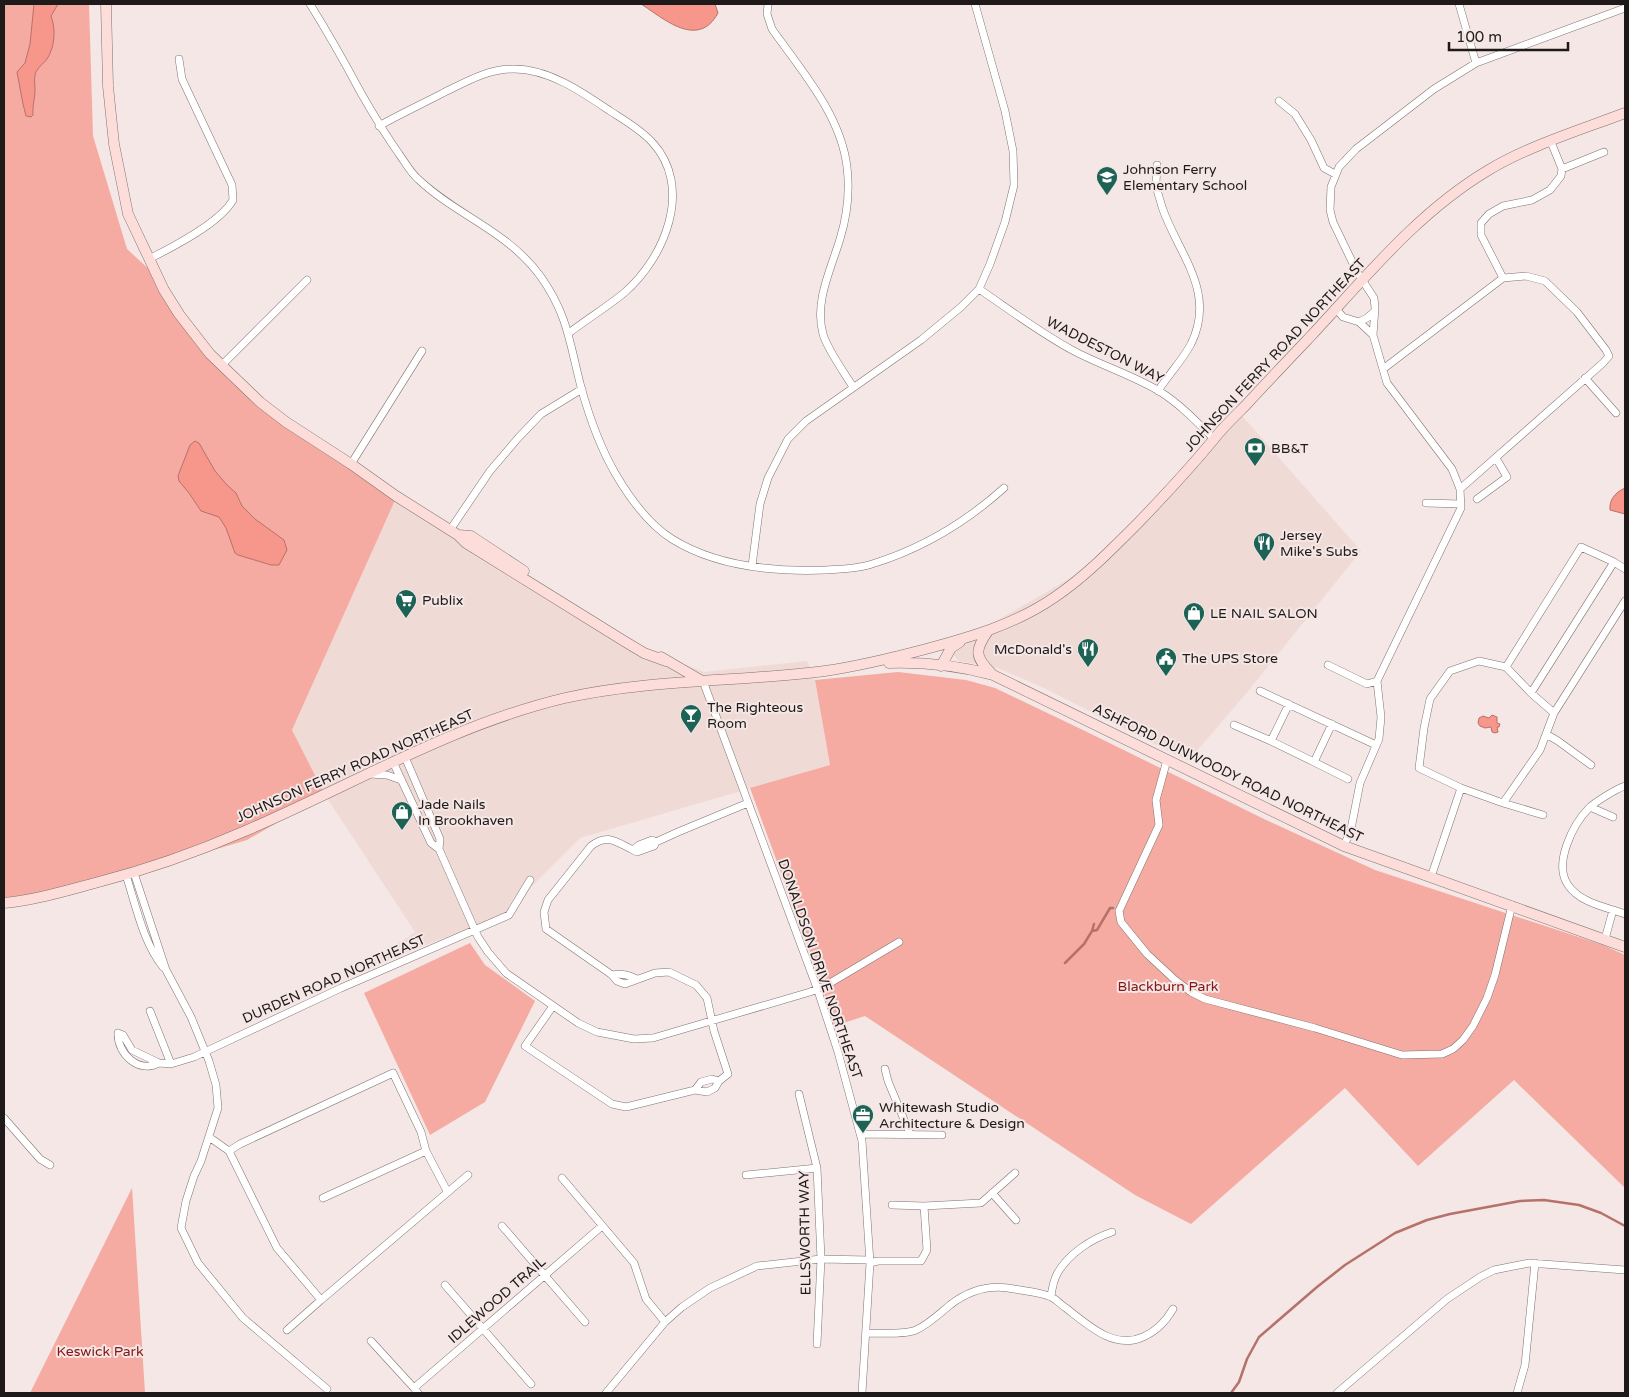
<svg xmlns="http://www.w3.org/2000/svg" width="1629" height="1397" font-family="'Varela Round',sans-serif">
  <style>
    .built { fill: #f0dad6 }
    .green { fill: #f5aba1 }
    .water { fill: #f7978c; stroke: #b6726a }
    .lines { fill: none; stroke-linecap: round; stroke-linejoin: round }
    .stream { stroke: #b6726a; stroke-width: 2.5 }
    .street-casing { stroke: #7f7371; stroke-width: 8 }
    .secondary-casing { stroke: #7f7371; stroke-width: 11 }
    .street { stroke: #fff; stroke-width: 7 }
    .secondary { stroke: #fdddd9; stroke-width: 10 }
    .labels { text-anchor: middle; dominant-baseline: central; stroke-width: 4; stroke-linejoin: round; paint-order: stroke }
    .poi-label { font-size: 14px; fill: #1f1a19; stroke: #f4e7e5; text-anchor: start }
    .street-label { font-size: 14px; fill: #1f1a19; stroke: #f4e7e5 }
    .park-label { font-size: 14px; fill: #851413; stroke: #f4e7e5 }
  </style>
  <rect width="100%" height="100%" fill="#f4e7e5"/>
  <path class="built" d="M1238,411L1361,551L1245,695L1188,761L1044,688L998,668L958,661L946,643L981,630L1079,573L1163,494Z
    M396,498L622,639L704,672L807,661L815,680L830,765L580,838L531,887L516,910L359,971L415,932L325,795L292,730Z"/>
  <path class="green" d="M4,4H89L93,136L127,249L153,273L179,322L282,417L396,498L292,730L325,795L247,840L31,904L4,907Z
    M898,672L966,680L995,688L1085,731L1264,819L1375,870L1603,945L1625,955V1188L1514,1080L1418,1166L1345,1088L1191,1224L1135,1195L865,1016L834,1026L817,971L750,788L830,765L815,680Z
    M470,943L485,965L535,1001L485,1102L430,1135L364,993Z
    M132,1187L145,1393H30L132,1188Z"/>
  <path class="water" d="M34,4H58L51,16C56,29 55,47 47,59C43,64 36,69 35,75C34,80 35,86 35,91C35,99 32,106 33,115L31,117L26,116L23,104L17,72L25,63L30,44Z
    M641,4H715L718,13C698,50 663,18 641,4Z
    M195,441L199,443L215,471L227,485L236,493L242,506L255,519L284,540L287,550L279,565H271L238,555L235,553L226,528L219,517L201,511L189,493L179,481L178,476L190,445Z
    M1625,488V514L1610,510C1609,499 1616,492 1625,488Z
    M1492,715L1497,717V723L1500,724L1499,727H1497L1498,732L1495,733L1492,732L1491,727L1485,728L1480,726L1478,723L1479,718L1483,716L1489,718Z"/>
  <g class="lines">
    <path class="stream" d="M1092,931L1094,924
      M1065,963L1084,944L1092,931L1097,930L1110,908H1113
      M1231,1393L1239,1382L1247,1359L1259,1337L1317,1287L1345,1265L1395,1233L1427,1220L1450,1214L1520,1201L1544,1200L1579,1205L1601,1213L1625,1226"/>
    <g class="street-casing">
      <path id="street" d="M310,4C328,33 345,63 361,93C373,114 385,134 399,154C405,162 410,172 418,179C457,216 508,231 541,277C568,315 570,345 581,387C589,416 600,447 615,473C629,497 648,524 672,539C717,567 775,572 826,570C841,569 858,569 872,564C921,549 966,522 1004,488
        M768,4L767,14L772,29C801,70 841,115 847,167C850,191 847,216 840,239C831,269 814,302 823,334C827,349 844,372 853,387
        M1459,4L1476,63
        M1279,101L1295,114L1311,140L1324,168L1335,174
        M379,126C400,114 422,104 443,93C466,82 487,69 514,69C549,69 582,92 610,111C624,120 640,129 652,142C694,187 665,258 624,293C607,307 587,319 569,333
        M1157,165C1157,172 1156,178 1156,184C1157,192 1160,199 1162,207C1178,254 1217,291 1191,344C1182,361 1168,375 1158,391
        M1562,169L1604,152
        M149,259C173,247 220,223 233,200L232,185L182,79L179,59
        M1503,278L1481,235V223L1489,214L1503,206L1532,200L1550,190L1561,176L1562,169L1551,142
        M979,289C1010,310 1039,332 1072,350C1100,365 1132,375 1159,391C1180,404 1197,422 1214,439
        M1336,309L1343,317L1359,322L1367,318L1374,312
        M1359,322L1373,335
        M222,365L307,280
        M1383,369L1503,278L1526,276L1545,281L1577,312L1606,350L1609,356L1603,363L1460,489
        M1585,378L1616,413
        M351,464L422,351
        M1477,499L1507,477L1496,458
        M1426,503L1461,504
        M450,530L490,471L519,437L541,414L582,389
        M752,566L760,504L768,478L788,439L806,421L921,340L961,307L979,289L990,264L1005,222L1014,185L1013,151L1005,111L975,4
        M1625,569L1614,562L1581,547L1506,667L1479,661L1450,671L1430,699L1424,728L1419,768L1461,788L1503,803L1540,750L1554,713L1625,601
        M1328,665L1367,684L1377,681
        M1506,667L1531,693L1614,562
        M703,681L817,988L838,1052L862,1141L870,1263L862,1393
        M1260,691L1376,745
        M1531,693L1554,713
        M1234,725L1271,741L1289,704
        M1546,734L1558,741L1591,765
        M1271,741L1314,762L1332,724
        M405,757L440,839L439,849
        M1167,760L1156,800L1159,825L1119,911L1121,922L1147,954L1175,980L1191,992L1205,999L1315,1028L1402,1055L1442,1054L1453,1049L1463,1040L1473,1026L1487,998L1495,975L1512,905
        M393,762L431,843L439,849L478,937L488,952L506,973L578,1023L597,1032L634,1039L653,1038L810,992L825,986L899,942
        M1314,762L1348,779
        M370,774L387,775L401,780
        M1625,786C1616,789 1595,802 1589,808C1573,824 1553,864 1568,885C1580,903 1606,907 1625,914
        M1503,803L1543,815
        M1590,807L1613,817
        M652,840L656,842L654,846L637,852L633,850L639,845Z
        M656,842L678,832L748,803
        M1344,846L1351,829L1360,783L1379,739L1381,717L1377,681L1461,508L1460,489L1452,469L1387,383L1373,335L1375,308L1374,298L1357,272L1333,222L1330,210L1331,187L1339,167L1356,149L1434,89L1476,63L1625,8
        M134,873L166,970L191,1017L209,1061L216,1085L218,1108L201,1161L194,1176L186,1201L181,1228L198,1263L243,1318L327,1389
        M126,875C136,906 143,942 163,967
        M1431,877L1461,788
        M1605,939L1613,910
        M612,975C622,973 628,975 637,979
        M553,1006L525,1046L612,1104L626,1107L695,1090L707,1092L715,1088L719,1081L728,1074L714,1031L707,998L696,985L669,972L655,973L625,984L617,981L612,975L546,929L544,912L548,900L591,846C608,833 616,842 633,850
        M150,1011L171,1064
        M118,1033L123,1035L132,1050L159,1063L171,1064L194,1057L341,988L509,915L530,880
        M118,1033C117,1054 139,1074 159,1063
        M885,1069L888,1081L910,1134
        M695,1090L701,1082L712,1079L719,1081
        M799,1094L817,1168L821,1259L817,1344
        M4,1118L40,1159L50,1165
        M861,1134L942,1135
        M209,1137L229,1151L277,1248L321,1300L468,1175
        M229,1151L240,1144L393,1073L421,1132L426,1151L447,1191
        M746,1175L817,1168
        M562,1178L634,1263L646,1299L665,1322
        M992,1193L1016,1220
        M323,1198L426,1151
        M892,1205L924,1206
        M502,1226L585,1322
        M870,1263L878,1261H921L927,1250L924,1206L981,1203L1015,1173
        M445,1285L531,1384
        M1051,1296C1052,1289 1054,1280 1057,1274C1068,1254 1091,1239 1112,1232
        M287,1330L321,1300
        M867,1333C880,1333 905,1335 916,1330C929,1324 939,1314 950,1305C968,1291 990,1284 1014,1289C1025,1291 1041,1292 1051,1297C1056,1299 1061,1305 1066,1308C1088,1325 1114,1350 1143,1337C1157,1331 1166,1321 1173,1309
        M371,1341L414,1388
        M418,1393L414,1388L602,1226
        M606,1393L665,1322L682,1307L710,1288L757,1266L821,1259L869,1260
        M1337,1393L1447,1299L1480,1277L1494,1270L1529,1263L1625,1270
        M1517,1393L1525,1365L1535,1263"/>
    </g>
    <g class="secondary-casing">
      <path id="secondary" d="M106,4L108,86L114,144L128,214L164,290L179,314L210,354L260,402L286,422L351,464L396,496L458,535L466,543L624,641L644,653L666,661
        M458,535L471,536L524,571
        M988,631C974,651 975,657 992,674
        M661,657L702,681
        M889,663C924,662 960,666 993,675L1344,846L1625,947
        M941,666L951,648L960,642
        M4,903C35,900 65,891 95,883C146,870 197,852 245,831C351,786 451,725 565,698C650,679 739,682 825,671C859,666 892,658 926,649C971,637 1016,624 1055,597C1086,576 1112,549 1139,522C1165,495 1190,468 1214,439C1223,427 1235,416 1246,405C1267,382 1289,359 1310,337C1365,278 1417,213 1487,171C1528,146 1580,130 1625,113"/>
    </g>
    <use href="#street" class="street"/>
    <use href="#secondary" class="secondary"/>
  </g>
  <defs>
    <g id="school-pin" transform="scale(1.125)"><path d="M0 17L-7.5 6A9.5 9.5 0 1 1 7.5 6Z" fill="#1c6255" stroke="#f4e7e5"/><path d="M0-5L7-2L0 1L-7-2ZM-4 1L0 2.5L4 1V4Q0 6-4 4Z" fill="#fff"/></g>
    <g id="bank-pin" transform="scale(1.125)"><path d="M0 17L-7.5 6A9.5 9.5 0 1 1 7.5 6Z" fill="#1c6255" stroke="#f4e7e5"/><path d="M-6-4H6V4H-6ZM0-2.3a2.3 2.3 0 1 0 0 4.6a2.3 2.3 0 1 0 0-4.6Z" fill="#fff"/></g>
    <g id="restaurant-pin" transform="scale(1.125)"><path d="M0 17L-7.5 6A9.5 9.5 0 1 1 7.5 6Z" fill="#1c6255" stroke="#f4e7e5"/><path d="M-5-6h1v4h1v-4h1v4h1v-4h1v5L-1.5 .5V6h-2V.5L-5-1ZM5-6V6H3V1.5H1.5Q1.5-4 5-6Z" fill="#fff"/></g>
    <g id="supermarket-pin" transform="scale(1.125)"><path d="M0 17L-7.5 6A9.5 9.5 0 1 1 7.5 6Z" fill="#1c6255" stroke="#f4e7e5"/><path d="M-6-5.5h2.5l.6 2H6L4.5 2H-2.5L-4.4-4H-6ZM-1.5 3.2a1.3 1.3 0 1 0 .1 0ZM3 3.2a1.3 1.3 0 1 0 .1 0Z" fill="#fff"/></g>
    <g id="shop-pin" transform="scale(1.125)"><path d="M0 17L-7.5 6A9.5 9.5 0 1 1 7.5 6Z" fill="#1c6255" stroke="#f4e7e5"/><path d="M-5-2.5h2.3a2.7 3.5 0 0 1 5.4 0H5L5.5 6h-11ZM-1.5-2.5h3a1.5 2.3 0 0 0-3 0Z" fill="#fff"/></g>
    <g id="civic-pin" transform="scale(1.125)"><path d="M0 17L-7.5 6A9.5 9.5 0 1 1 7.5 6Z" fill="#1c6255" stroke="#f4e7e5"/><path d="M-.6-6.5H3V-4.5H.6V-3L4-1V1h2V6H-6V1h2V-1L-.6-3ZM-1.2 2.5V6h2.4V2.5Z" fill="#fff"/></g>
    <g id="bar-pin" transform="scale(1.125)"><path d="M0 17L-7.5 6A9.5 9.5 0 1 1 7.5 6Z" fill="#1c6255" stroke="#f4e7e5"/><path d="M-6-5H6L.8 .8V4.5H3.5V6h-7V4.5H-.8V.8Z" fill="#fff"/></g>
    <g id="office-pin" transform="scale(1.125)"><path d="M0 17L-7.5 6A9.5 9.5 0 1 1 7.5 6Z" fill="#1c6255" stroke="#f4e7e5"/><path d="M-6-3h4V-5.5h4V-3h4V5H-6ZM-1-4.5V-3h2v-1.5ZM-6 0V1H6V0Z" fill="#fff"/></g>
  </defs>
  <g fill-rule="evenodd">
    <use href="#school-pin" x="1107" y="177"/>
    <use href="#bank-pin" x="1255" y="448"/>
    <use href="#restaurant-pin" x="1264" y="543"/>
    <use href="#supermarket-pin" x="406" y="600"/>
    <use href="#shop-pin" x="1194" y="613"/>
    <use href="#restaurant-pin" x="1088" y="649"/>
    <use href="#civic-pin" x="1166" y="658"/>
    <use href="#bar-pin" x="691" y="715"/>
    <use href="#shop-pin" x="402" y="812"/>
    <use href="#office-pin" x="863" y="1115"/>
  </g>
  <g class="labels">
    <g class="poi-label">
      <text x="1123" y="169">Johnson Ferry<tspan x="1123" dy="16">Elementary School</tspan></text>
      <text x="1271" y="448">BB&amp;T</text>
      <text x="1280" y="535">Jersey<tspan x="1280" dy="16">Mike's Subs</tspan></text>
      <text x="422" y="600">Publix</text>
      <text x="1210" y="613">LE NAIL SALON</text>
      <text x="1072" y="649" text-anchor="end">McDonald's</text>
      <text x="1182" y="658">The UPS Store</text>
      <text x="707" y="707">The Righteous<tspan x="707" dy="16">Room</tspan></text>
      <text x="418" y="804">Jade Nails<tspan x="418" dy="16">In Brookhaven</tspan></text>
      <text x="879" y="1107">Whitewash Studio<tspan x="879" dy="16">Architecture &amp; Design</tspan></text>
    </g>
    <g class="street-label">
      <text transform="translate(1105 350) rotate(27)">WADDESTON WAY</text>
      <text transform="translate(1275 355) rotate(-47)">JOHNSON FERRY ROAD NORTHEAST</text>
      <text transform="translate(355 766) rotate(-24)">JOHNSON FERRY ROAD NORTHEAST</text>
      <text transform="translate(1228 773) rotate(26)">ASHFORD DUNWOODY ROAD NORTHEAST</text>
      <text transform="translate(820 969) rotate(71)">DONALDSON DRIVE NORTHEAST</text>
      <text transform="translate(334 979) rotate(-24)">DURDEN ROAD NORTHEAST</text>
      <text transform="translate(805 1233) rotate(-91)">ELLSWORTH WAY</text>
      <text transform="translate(497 1300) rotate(-41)">IDLEWOOD TRAIL</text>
    </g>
    <g class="park-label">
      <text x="1168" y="986">Blackburn Park</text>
      <text x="100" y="1351">Keswick Park</text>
    </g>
  </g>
  <rect width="1629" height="1397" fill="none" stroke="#1f1a19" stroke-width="10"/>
  <path d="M1449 42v8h119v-8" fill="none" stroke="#1f1a19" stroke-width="2.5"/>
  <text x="1456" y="42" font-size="15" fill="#1f1a19" stroke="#f4e7e5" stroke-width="4" paint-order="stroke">100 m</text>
</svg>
